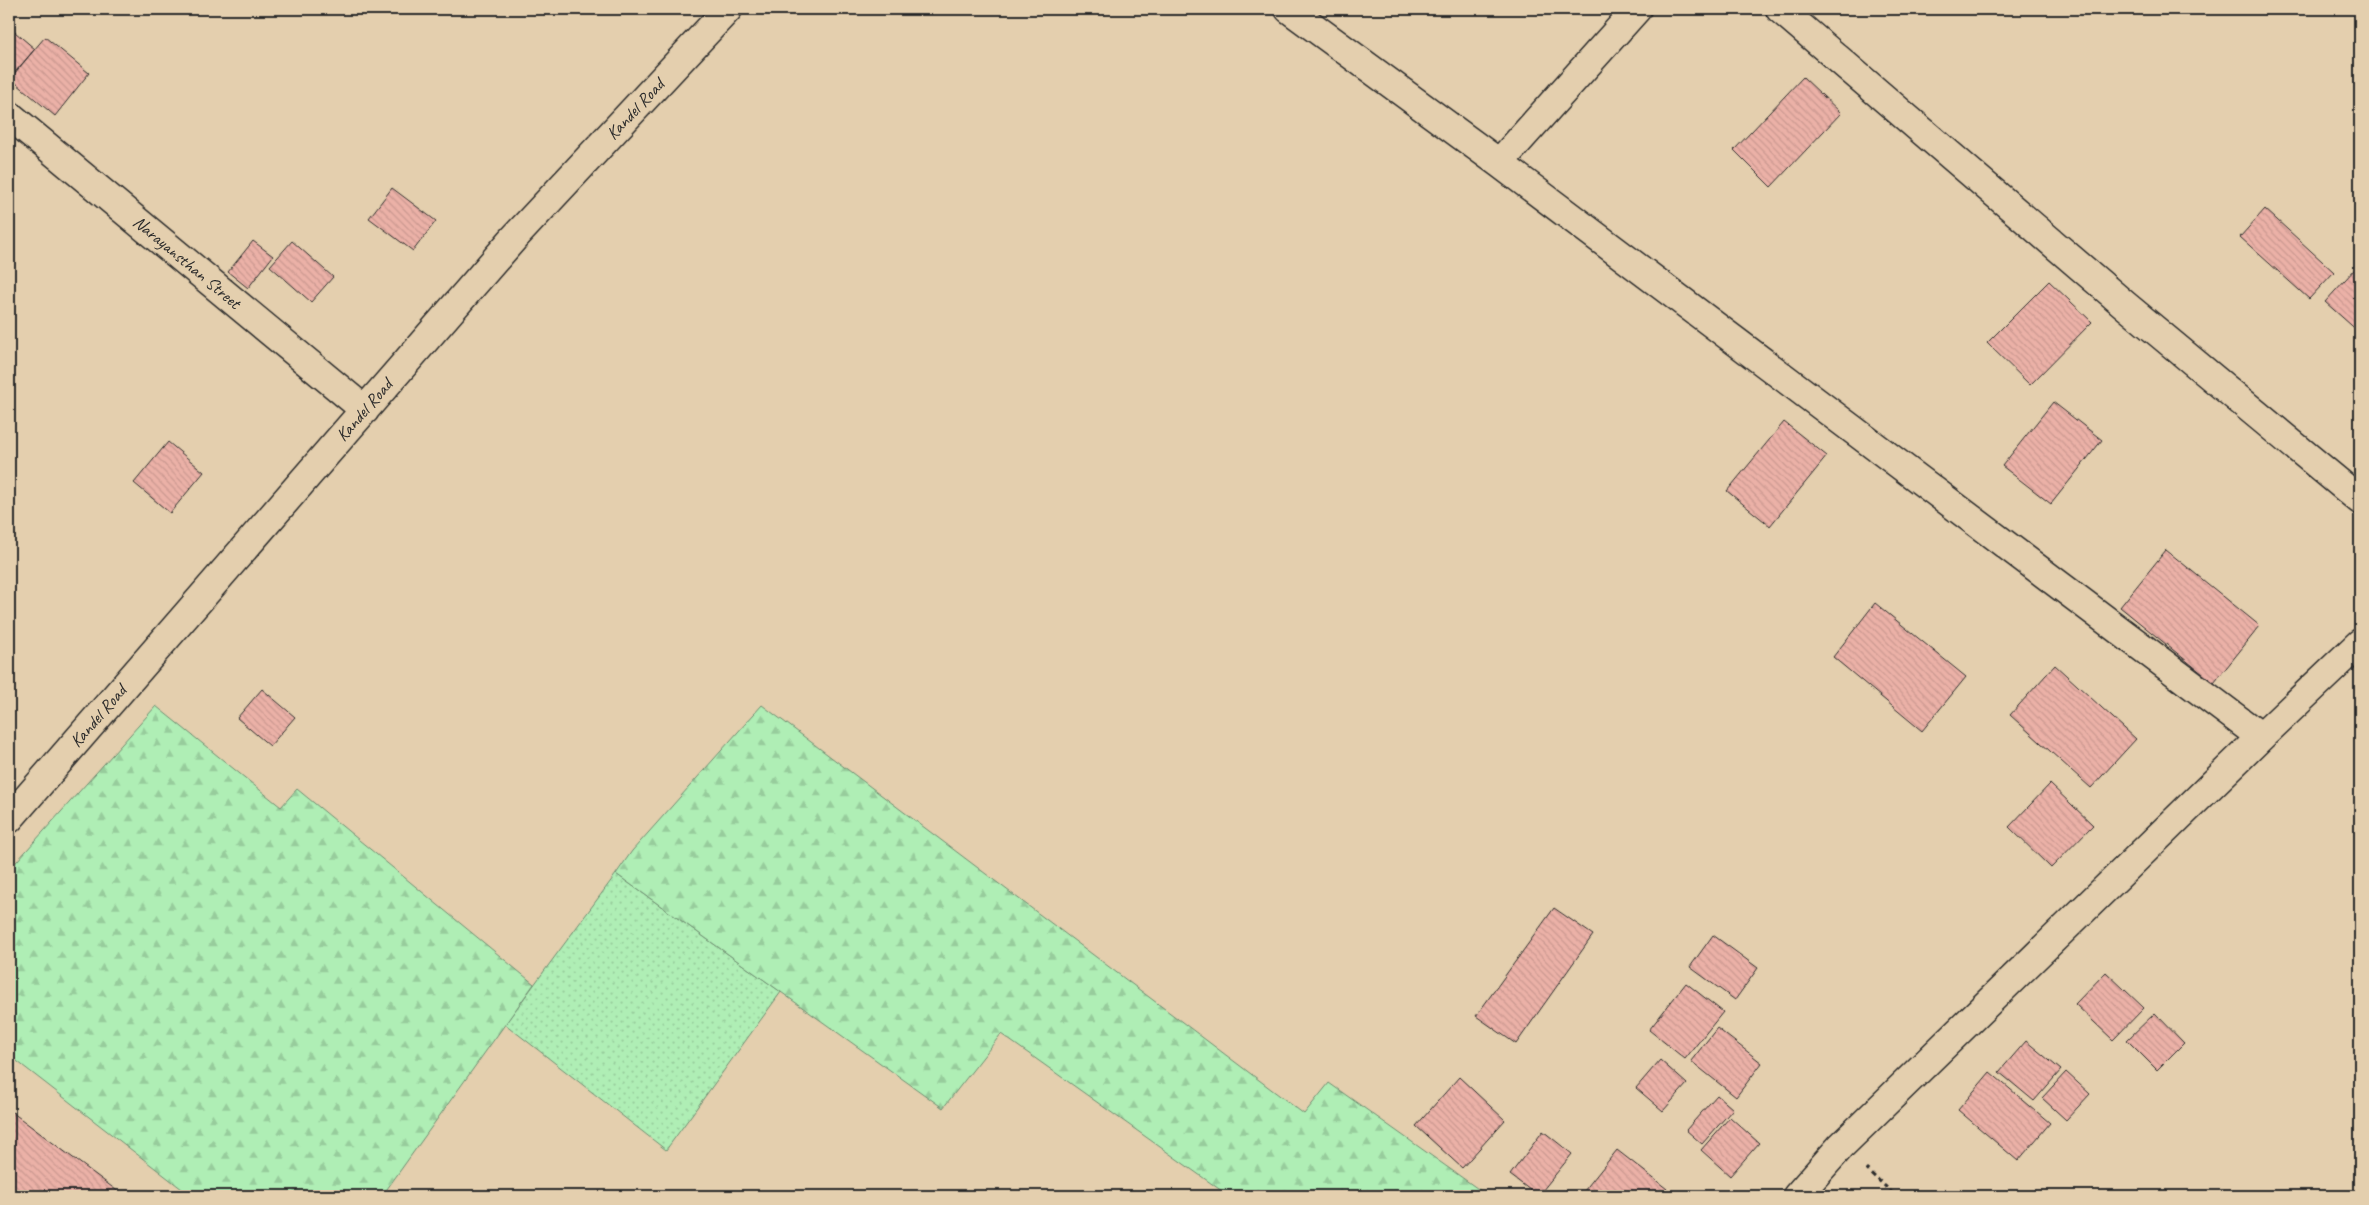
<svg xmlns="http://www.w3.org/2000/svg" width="2369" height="1205" font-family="Caveat,sans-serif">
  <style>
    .grass { fill: url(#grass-dots); stroke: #6d8c70 }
    .forest { fill: url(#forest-firs); stroke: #6d8c70 }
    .building { fill: url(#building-back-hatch); stroke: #2b2b2b }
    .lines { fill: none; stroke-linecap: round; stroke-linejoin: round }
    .minor-casing { stroke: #2b2b2b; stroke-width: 31 }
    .path { stroke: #2b2b2b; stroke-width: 3; stroke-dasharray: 4 4; stroke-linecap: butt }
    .minor { stroke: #e4cfae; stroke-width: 28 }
    .labels { text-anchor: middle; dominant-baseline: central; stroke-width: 4.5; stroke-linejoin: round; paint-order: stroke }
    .street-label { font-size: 18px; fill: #2b2b2b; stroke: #e4cfae }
  </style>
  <defs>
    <pattern id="grass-dots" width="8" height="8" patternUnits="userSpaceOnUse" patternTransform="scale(1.25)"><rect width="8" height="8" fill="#afeeb5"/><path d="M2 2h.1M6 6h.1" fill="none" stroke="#97cc9c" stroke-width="1.8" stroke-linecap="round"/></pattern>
    <pattern id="forest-firs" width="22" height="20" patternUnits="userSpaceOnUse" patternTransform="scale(1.25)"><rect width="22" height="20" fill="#afeeb5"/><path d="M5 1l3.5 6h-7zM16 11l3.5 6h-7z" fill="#97cc9c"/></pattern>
    <pattern id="building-back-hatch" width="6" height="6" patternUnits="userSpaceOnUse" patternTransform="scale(1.25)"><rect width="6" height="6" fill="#ebb1a7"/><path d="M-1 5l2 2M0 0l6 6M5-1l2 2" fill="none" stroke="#ca9890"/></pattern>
  </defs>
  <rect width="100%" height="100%" fill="#e4cfae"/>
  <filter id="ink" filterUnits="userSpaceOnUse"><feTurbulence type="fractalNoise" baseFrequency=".02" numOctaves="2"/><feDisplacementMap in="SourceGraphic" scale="10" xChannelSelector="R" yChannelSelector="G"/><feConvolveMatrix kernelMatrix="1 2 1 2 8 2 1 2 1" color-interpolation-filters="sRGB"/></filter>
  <g filter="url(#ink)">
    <path class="grass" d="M616,874L781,992L666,1150L505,1024Z"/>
    <path class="forest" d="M762,705L1304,1114L1329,1083L1488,1196H1229L1001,1034L943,1108L616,874L632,851Z
      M156,706L281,807L297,789L534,984L382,1196H191L9,1055V870Z"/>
    <path class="building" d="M9,27L35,49L14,74L9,69Z
      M45,37L89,73L55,116L10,78Z
      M1803,77L1841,113L1771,187L1734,150Z
      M392,188L436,221L413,251L369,218Z
      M2265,209L2334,272L2309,299L2240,237Z
      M253,241L273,256L248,288L228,272Z
      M292,241L333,277L311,302L270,266Z
      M2355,269L2360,274V333L2325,302Z
      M2049,281L2092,322L2030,385L1987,343Z
      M2053,402L2102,440L2051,504L2002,466Z
      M1784,422L1827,456L1770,526L1727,491Z
      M168,442L204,472L170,513L134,483Z
      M2166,550L2260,626L2214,683L2120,607Z
      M1875,603L1966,677L1922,731L1833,657Z
      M2055,665L2136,739L2091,788L2010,715Z
      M262,689L295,717L270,746L237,718Z
      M2050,784L2093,825L2051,868L2009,827Z
      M1554,908L1593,935L1516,1044L1476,1016Z
      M1713,935L1758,968L1735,1000L1690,967Z
      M2106,972L2144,1008L2113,1040L2075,1004Z
      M1686,983L1723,1012L1685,1059L1649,1030Z
      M2155,1013L2184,1043L2157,1070L2127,1040Z
      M1717,1028L1762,1063L1736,1097L1691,1061Z
      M2026,1041L2061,1070L2034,1101L1999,1072Z
      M1660,1060L1687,1084L1663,1111L1636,1088Z
      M1990,1072L2050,1123L2018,1161L1958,1110Z
      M2066,1072L2090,1094L2066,1120L2042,1098Z
      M1459,1077L1505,1120L1462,1168L1416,1126Z
      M1717,1095L1733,1109L1702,1144L1686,1130Z
      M9,1110L124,1196H21L9,1187Z
      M1730,1117L1759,1143L1730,1176L1701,1150Z
      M1543,1131L1572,1154L1538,1196L1510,1175Z
      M1617,1150L1676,1196H1580Z"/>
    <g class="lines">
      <g class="minor-casing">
        <path id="minor" d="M1289,9L1499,163L2261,737
          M1780,9L2125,305L2360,500
          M9,115L365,410
          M1499,163L1637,9
          M9,819L514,238L728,9
          M1797,1196L1841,1146L2261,737L2360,643"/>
      </g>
      <path class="path" d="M1986,11L1988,9
        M1866,1169L1896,1196"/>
      <use href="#minor" class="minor"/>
    </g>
  </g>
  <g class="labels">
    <g class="street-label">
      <text transform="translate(635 109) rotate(-47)">Kandel Road</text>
      <text transform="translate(187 262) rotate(40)">Narayansthan Street</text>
      <text transform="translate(364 410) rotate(-49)">Kandel Road</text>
      <text transform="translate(98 716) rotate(-49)">Kandel Road</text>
    </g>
  </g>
  <rect width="2369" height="1205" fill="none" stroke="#e4cfae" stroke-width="30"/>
  <rect x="15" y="15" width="2339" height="1175" fill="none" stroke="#2b2b2b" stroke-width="2" filter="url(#ink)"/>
</svg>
